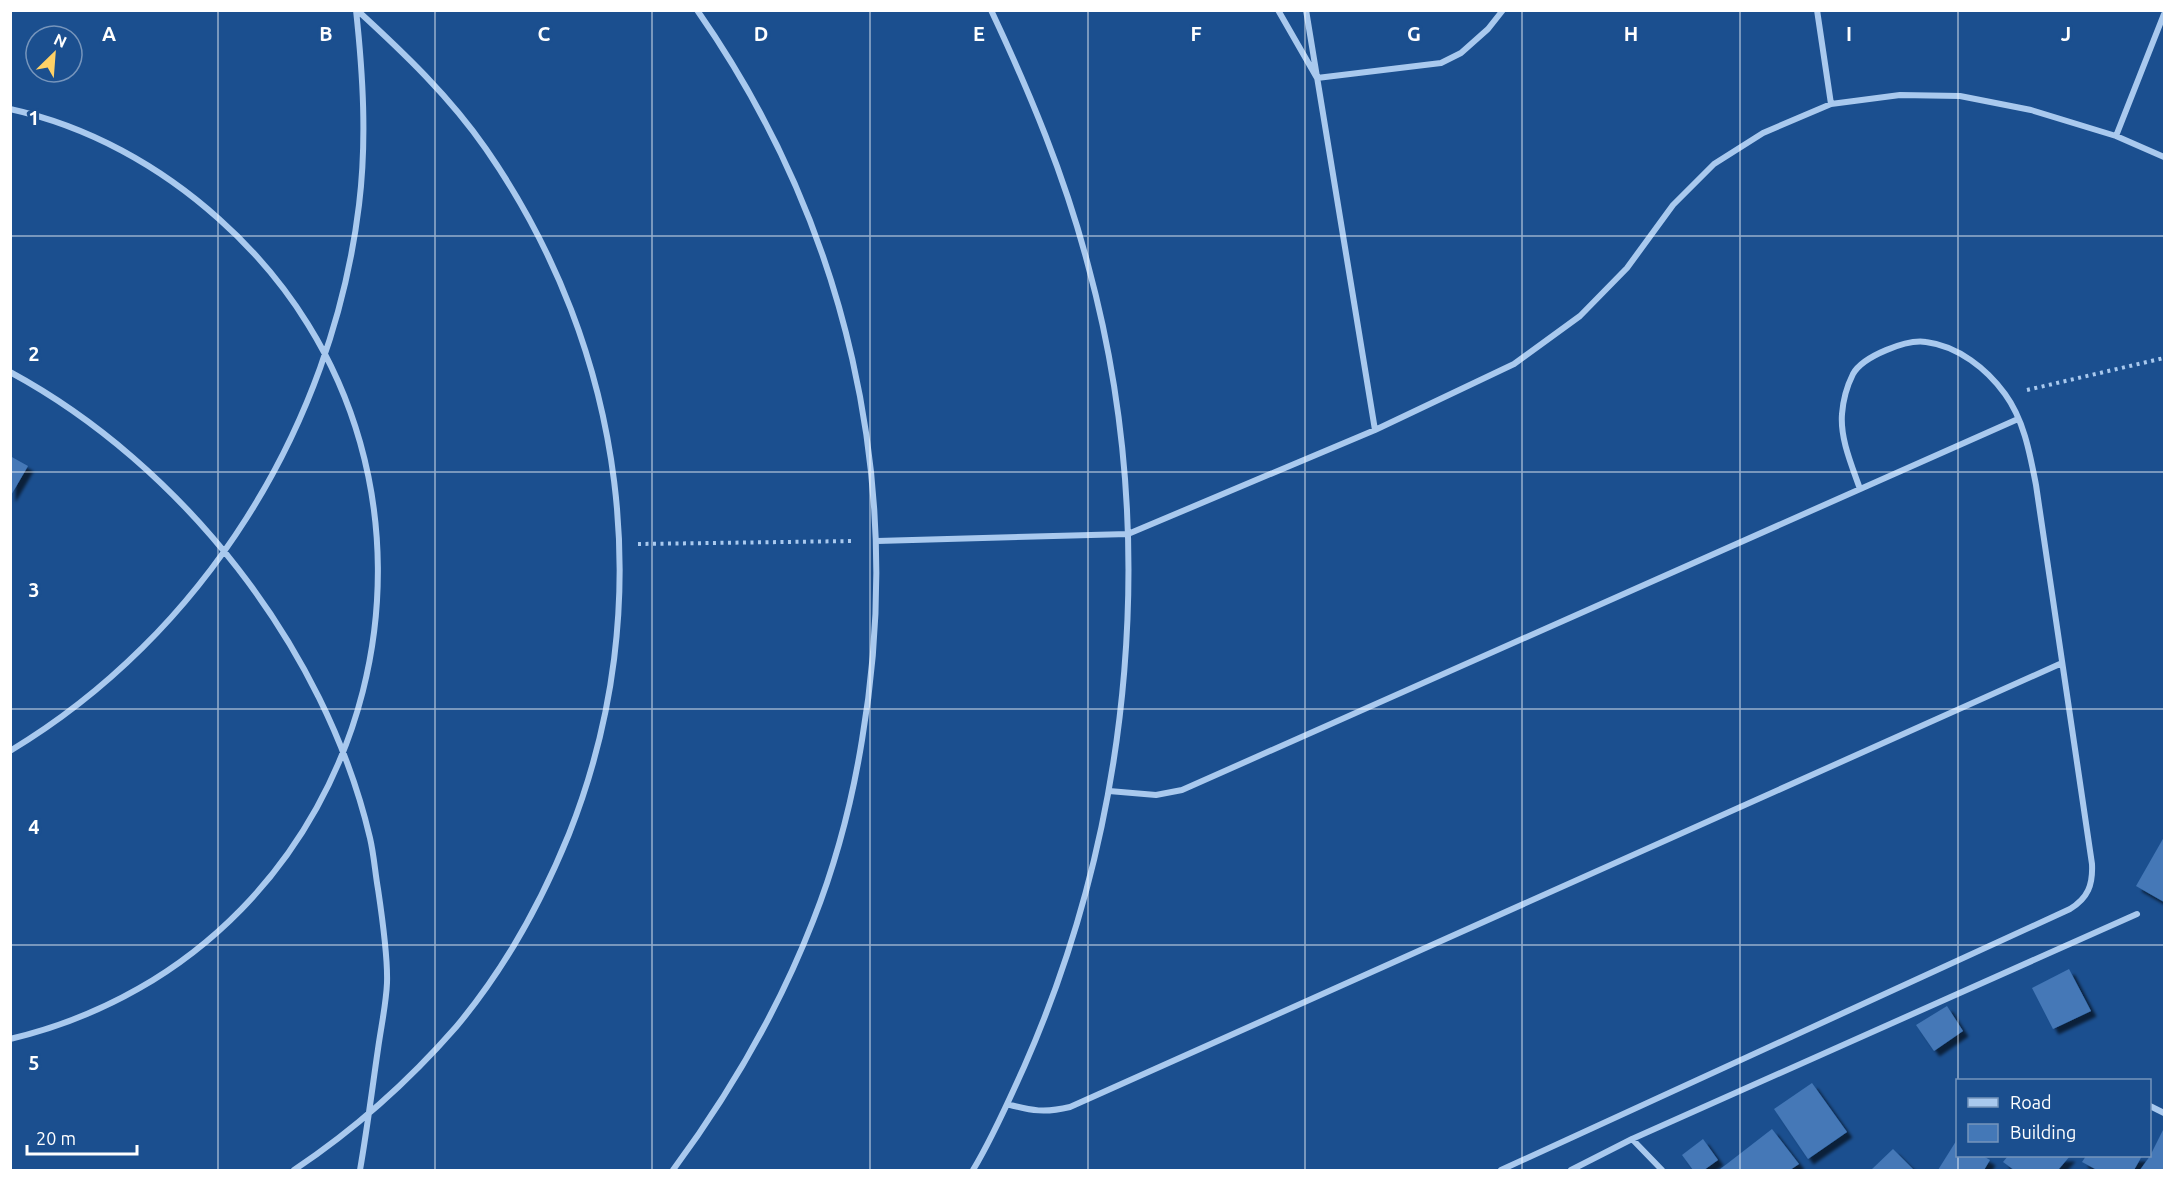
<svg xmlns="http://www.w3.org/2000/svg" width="2175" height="1181" font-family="Ubuntu,sans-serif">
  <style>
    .building { fill: #4478b7; filter: url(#shadow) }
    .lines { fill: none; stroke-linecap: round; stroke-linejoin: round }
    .path { stroke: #a9c9ee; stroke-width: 4; stroke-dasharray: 3 4.5; stroke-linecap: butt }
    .street { stroke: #a9c9ee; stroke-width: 6 }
    .grid { fill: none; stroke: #fff; stroke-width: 1.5; stroke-opacity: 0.55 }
    .grid-label { font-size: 20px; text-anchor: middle; font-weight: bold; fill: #fff; stroke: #1b4f8f; stroke-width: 6; stroke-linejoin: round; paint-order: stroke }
  </style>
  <defs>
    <filter id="shadow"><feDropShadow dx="5.5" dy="5.5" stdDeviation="1.5" flood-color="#0009"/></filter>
  </defs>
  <rect width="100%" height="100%" fill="#1b4f8f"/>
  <path class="building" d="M10,456L28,466L10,497Z
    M2164,837V902L2136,886Z
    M2069,969L2091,1011L2053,1029L2032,988Z
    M1947,1006L1963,1031L1934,1051L1916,1025Z
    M1812,1083L1847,1132L1808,1159L1774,1109Z
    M2164,1128V1170H2140L2150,1156Z
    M1772,1129L1799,1164L1790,1170H1719Z
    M1958,1138V1156H1983L1990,1160L1984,1170H1938Z
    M1703,1139L1718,1160L1704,1170H1693L1682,1155Z
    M1893,1149L1914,1170H1871Z
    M2008,1156H2070L2058,1170H2014L2003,1162Z
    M2086,1156H2142L2134,1170H2097L2082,1162Z"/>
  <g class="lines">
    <path class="path" d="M2027,390L2164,358
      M638,544L855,541"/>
    <path class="street" d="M1278,10L1317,78L1441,63L1461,53L1488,29L1503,10
      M1306,10L1375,430
      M1817,10L1831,104
      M10,109C88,126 160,166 219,219C506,475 385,950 10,1039
      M2116,136L2164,14
      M10,372C182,465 325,647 370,838C374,855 375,872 378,889C382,916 388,956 387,983C386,1005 381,1027 378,1049C372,1090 367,1130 360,1170
      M877,541L1128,534L1375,430L1514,364L1580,316L1627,268L1673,205L1714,164L1763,133L1831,104L1900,95L1960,96L2031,110L2116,136L2164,157
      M10,751C203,635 332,427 359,205C367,140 363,75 356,10
      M1109,791L1156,795L1182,790L2018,419
      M1007,1104C1032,1111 1045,1113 1070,1107L2062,663
      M2150,1106L2164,1113
      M1632,1139L1662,1170
      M294,1170C354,1130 408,1082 456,1027C504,970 541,903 569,834C660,605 626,351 486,149C450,97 404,53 357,10
      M673,1170C730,1093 778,1011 813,921C836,863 852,802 862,740C906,482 847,225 697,10
      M973,1170C993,1137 1008,1102 1024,1067C1134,817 1160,529 1088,265C1065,177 1030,93 991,10
      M1501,1170L2070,909C2088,898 2093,885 2092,864L2036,485C2030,454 2024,420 2005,394C1987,369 1958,346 1926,342C1907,339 1863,356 1853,374C1847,386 1843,401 1842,414C1840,439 1852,466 1860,489
      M1571,1170L1632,1139L2137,914"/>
  </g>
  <path class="grid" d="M218,10V1170M435,10V1170M652,10V1170M870,10V1170M1088,10V1170M1305,10V1170M1522,10V1170M1740,10V1170M1958,10V1080M10,236H2164M10,472H2164M10,709H2164M10,945H2164M1958,1080V1156M1958,1156V1170"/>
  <g class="grid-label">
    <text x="109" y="41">A</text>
    <text x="326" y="41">B</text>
    <text x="544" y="41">C</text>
    <text x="761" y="41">D</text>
    <text x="979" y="41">E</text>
    <text x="1196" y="41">F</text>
    <text x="1414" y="41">G</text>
    <text x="1631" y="41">H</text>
    <text x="1849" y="41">I</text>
    <text x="2066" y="41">J</text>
    <text x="34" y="125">1</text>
    <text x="34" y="361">2</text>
    <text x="34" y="597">3</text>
    <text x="34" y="834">4</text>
    <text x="34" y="1070">5</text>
  </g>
  <rect width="2175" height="1181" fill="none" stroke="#ffffff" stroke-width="24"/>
  <rect x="1956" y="1079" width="195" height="78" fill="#1b4f8f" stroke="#7695bc" stroke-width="1.5"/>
  <rect x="1968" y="1098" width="30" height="9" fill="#a9c9ee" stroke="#7695bc" stroke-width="1.5"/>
  <text x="2010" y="1109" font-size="18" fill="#ffffff">Road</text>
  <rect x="1968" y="1124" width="30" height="18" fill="#4478b7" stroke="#7695bc" stroke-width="1.5"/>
  <text x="2010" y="1139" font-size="18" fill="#ffffff">Building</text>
  <g transform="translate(54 54) rotate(25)"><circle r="28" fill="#1b4f8f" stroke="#7695bc" stroke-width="1.5"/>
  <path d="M0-4.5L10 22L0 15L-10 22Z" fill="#ffd166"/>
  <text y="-9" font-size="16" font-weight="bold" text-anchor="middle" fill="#ffffff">N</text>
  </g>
  <path d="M27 1145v9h110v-9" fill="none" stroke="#ffffff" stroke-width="3"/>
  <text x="36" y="1145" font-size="18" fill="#ffffff" stroke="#1b4f8f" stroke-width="4.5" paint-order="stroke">20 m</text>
</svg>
